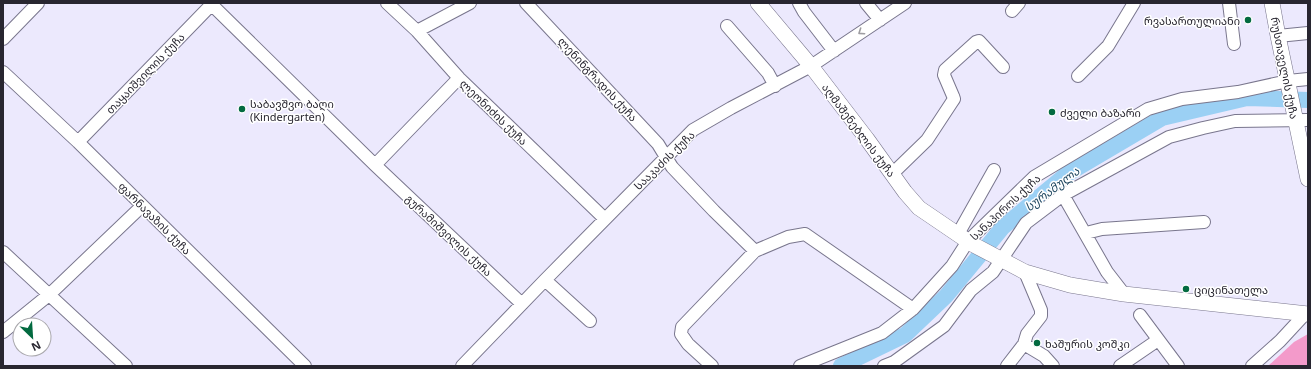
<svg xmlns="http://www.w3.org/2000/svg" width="1311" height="369" font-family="'Noto Sans','Noto Sans Georgian',sans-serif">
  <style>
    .green { fill: #f39aca }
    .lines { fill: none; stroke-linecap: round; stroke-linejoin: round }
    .river { stroke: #9bd0f4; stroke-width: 16 }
    .minor-casing { stroke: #79768d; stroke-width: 14 }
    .major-casing { stroke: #79768d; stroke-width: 16 }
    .minor { stroke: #fff; stroke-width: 12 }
    .major { stroke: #fff; stroke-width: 15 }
    .oneway { stroke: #9e9da2 }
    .poi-dot { fill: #036a40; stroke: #fff; stroke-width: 1.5 }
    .labels { text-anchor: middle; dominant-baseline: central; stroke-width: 3; stroke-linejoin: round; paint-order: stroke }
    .poi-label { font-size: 11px; fill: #282630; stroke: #fff; text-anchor: start }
    .street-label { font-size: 11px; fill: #282630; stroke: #fff }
    .water-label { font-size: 12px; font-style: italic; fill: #214962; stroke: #fff }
  </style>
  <rect width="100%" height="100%" fill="#ece9fd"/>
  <path class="green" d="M1308,334V366H1268L1294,342Z"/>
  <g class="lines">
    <path class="river" d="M841,366L905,335L946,296L1003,227L1067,174L1162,118L1247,98L1308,100"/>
    <g class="minor-casing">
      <path id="minor" d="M210,3L375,165L522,304
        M387,3L417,31L459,78L605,219
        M526,3L658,144L672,167L714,211L755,251
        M799,3L804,12L834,51
        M866,3L880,20
        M1229,3L1234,44
        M1012,11L1019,3
        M727,26L768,73L775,86
        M417,31L470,3
        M1278,36L1308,33
        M3,39L38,3
        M3,72L78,142L305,366
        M1078,76L1108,46L1134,3
        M78,142L213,3
        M375,165L459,78
        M892,174L927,140L952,102L954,99L953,96L944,75L945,70L976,42L979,41L1003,67
        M1063,195L1107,272L1124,294
        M1086,233L1102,229L1204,222
        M958,234L994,170
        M3,252L126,366
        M545,280L590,321
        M1140,315L1178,366
        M3,332L50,294L142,206
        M1024,344L1044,356L1053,366
        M462,366L545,280L693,130L731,108L811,66L905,3
        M712,366L688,344L681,334L682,327L755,251L788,237L805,234L913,309
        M800,366L882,333L913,309L952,266L968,241L1034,177L1148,109L1182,99L1238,92L1288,81L1308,79
        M884,366L894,362L944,326L971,290L993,272L1026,223L1063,195L1169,137L1203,128L1235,121L1308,120
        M1007,366L1024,344L1027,334L1041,316V310L1025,272
        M1120,366L1158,340
        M1252,366L1280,341L1305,314"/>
    </g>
    <g class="major-casing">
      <path id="major" d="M758,3L811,66L867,139L905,192L919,208L972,244L1025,272L1070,285L1124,294L1308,314
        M1272,3L1278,36L1308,179"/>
    </g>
    <use href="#minor" class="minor"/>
    <use href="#major" class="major"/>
  </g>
  <defs><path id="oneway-chevron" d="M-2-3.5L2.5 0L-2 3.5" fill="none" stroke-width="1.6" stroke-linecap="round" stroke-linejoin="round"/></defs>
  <use class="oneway" href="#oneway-chevron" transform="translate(861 32) rotate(146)"/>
  <g class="poi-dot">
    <circle cx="1248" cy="20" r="4"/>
    <circle cx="242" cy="109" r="4"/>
    <circle cx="1052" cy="112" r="4"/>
    <circle cx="1186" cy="289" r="4"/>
    <circle cx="1037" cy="343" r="4"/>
  </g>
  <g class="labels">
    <g class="poi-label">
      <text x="1240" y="20" text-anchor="end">რვასართულიანი</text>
      <text x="250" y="103">საბავშვო ბაღი<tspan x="250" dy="13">(Kindergarten)</tspan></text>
      <text x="1060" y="112">ძველი ბაზარი</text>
      <text x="1194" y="289">ციცინათელა</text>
      <text x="1045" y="343">ხაშურის კოშკი</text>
    </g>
    <g class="street-label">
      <text transform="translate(1285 68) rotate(79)">რუსთაველის ქუჩა</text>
      <text transform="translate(145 73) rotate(-46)">თაყაიშვილის ქუჩა</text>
      <text transform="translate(598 79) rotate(47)">ლენინგრადის ქუჩა</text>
      <text transform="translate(494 112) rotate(44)">ლეონიძის ქუჩა</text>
      <text transform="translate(859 130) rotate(53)">აღმაშენებლის ქუჩა</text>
      <text transform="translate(664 160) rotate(-44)">სააკაძის ქუჩა</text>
      <text transform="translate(1005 207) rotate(-43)">სანაპიროს ქუჩა</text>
      <text transform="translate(155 218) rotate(45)">ფარნავაზის ქუჩა</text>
      <text transform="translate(449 235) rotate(43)">გურამიშვილის ქუჩა</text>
    </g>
    <g class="water-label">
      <text transform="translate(1052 189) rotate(-37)">სურამულა</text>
    </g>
  </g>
  <rect width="1311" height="369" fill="none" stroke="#282630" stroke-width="8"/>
  <g transform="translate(32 337) rotate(155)"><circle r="19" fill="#ffffff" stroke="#a9a8ac"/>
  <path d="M0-3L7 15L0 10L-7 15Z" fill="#036a40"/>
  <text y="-6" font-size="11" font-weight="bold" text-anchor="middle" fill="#282630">N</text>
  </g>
</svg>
